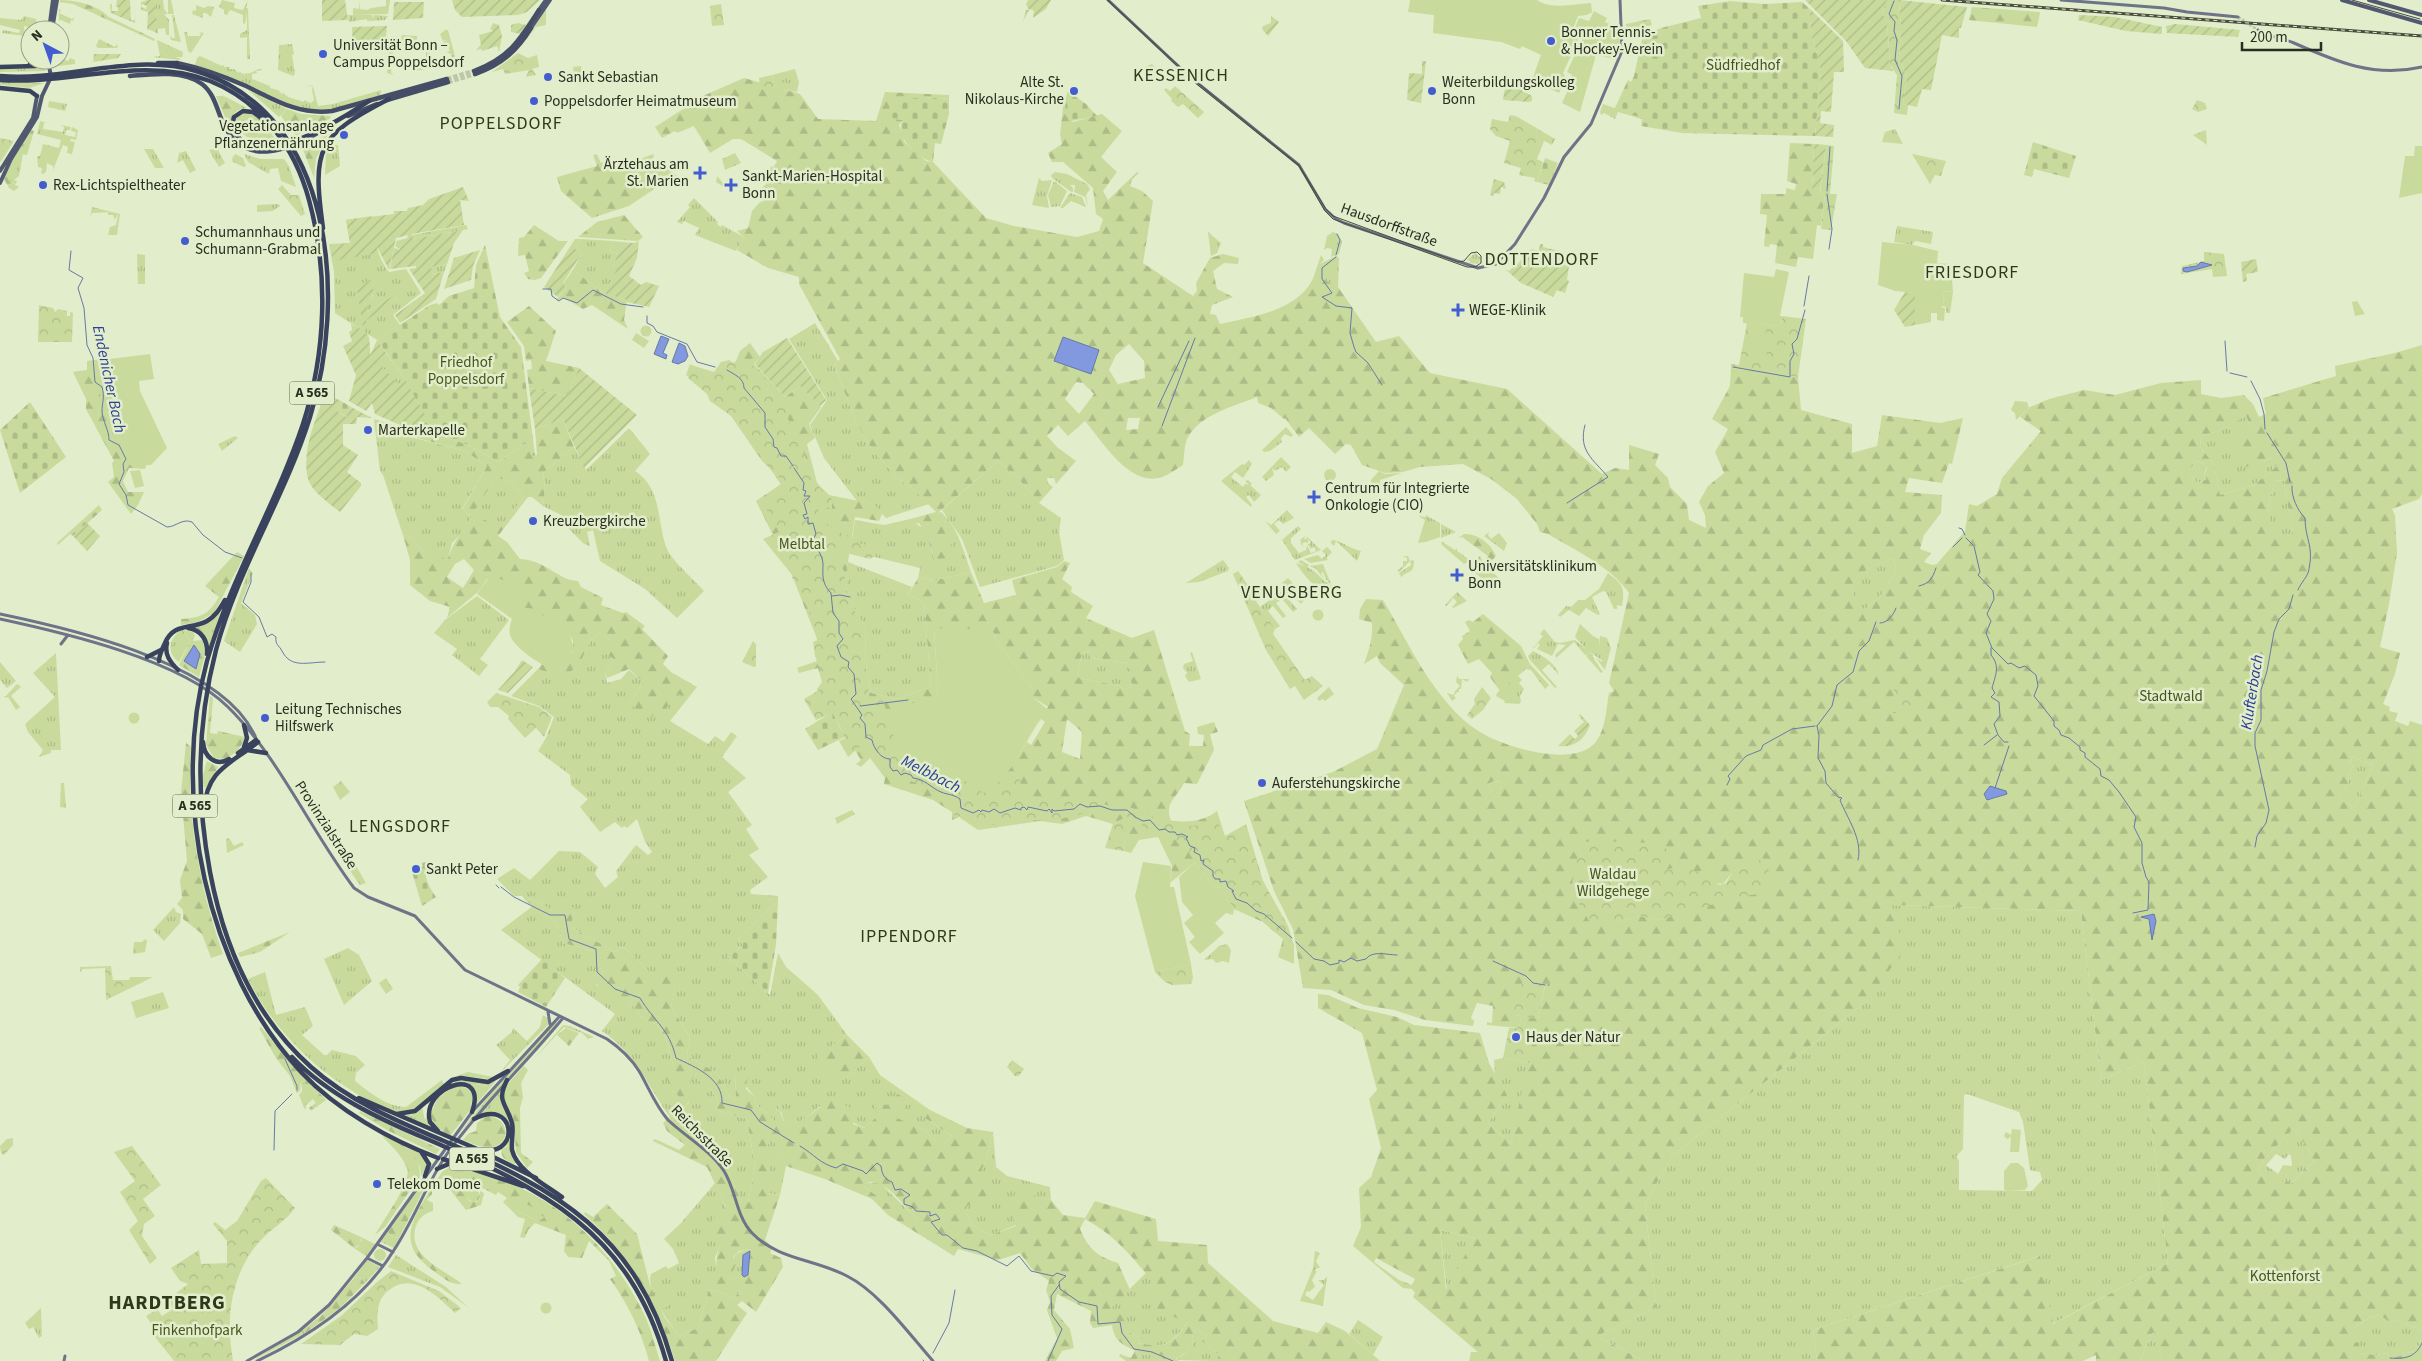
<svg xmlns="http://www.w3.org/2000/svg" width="2422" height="1361" font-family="'Source Sans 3',sans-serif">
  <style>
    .grass { fill: url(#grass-tufts); fill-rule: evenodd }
    .forest { fill: url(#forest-firs); fill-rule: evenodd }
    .cemetery { fill: url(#cemetery-stones) }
    .park { fill: url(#park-crowns) }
    .garden { fill: url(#garden-furrows) }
    .pitch { fill: #c8db9d }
    .water { fill: #8299df; stroke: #6779a6 }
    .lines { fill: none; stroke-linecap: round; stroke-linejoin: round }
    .stream { stroke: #6779a6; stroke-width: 1 }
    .secondary-tunnel { stroke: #bdc7a9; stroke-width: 3; stroke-dasharray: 3 1.5; stroke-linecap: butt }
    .trunk-tunnel { stroke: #bdc7a9; stroke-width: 4.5; stroke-dasharray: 4.5 2; stroke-linecap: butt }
    .secondary { stroke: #6d7488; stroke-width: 3 }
    .primary { stroke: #515971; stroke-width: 4 }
    .trunk { stroke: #464e67; stroke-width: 4.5 }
    .motorway { stroke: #3a435d; stroke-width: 4.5 }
    .tram { stroke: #484d3d; stroke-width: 1 }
    .rail-casing { stroke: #484d3d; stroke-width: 3 }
    .rail { stroke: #e2edcb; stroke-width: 1; stroke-dasharray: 4; stroke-linecap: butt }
    .poi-dot { fill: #435dd0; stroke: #e2edcb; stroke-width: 2 }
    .labels { text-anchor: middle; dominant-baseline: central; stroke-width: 5; stroke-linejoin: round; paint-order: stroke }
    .shield { fill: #e2edcb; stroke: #606753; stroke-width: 1 }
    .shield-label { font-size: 14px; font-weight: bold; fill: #292d20 }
    .poi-label { font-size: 15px; fill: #292d20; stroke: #e2edcb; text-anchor: start }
    .park-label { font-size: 15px; fill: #47551d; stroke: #e2edcb }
    .street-label { font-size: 15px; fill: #292d20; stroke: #e2edcb }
    .water-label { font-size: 16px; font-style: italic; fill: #2d4091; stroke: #e2edcb }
    .quarter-label { font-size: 18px; letter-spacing: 1px; fill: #30381c; stroke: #e2edcb }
    .district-label { font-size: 20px; font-weight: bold; letter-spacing: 1px; fill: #30381c; stroke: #e2edcb }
  </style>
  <defs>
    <pattern id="grass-tufts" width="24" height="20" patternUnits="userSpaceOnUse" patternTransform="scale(1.25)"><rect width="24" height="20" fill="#c8db9d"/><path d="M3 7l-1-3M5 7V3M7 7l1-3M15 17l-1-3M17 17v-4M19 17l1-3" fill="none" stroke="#acbc87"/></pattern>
    <pattern id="forest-firs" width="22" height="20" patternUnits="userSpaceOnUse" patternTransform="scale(1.25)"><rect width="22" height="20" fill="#c8db9d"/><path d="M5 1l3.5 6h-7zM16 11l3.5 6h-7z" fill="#acbc87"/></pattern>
    <pattern id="cemetery-stones" width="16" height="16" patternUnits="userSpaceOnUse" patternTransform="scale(1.25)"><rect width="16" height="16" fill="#c8db9d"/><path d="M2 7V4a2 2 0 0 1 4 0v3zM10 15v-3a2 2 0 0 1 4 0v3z" fill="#acbc87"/></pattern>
    <pattern id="park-crowns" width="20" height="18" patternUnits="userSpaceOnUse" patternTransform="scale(1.25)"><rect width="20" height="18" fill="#c8db9d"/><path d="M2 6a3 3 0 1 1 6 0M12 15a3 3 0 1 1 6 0" fill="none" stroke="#acbc87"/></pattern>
    <pattern id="garden-furrows" width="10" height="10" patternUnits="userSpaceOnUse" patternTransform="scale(1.25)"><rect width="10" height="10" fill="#c8db9d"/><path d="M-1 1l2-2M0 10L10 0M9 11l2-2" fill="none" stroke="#acbc87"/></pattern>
  </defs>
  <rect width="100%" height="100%" fill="#e2edcb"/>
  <path class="grass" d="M155,0H163L164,9L168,14V0H171L174,14H164L169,20V35H166L165,28L158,29V34L155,32L157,21Z
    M222,0L235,3L234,8L243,10L248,0L246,8L248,9L250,59H247V37L240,38V34L247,30V13L245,24L243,23V15L230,10L227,15L224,14V10L219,7Z
    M359,0L360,9L367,10L371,8L386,6V0H390L388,14L353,15V8L359,9Z
    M196,5L204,8L208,6L214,7L211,17L206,13H203V18L192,14L193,10L196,11Z
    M59,9L61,10L59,13L72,19L75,17L73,21L71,20L70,24L61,20L59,21Z
    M546,9V25L536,27L526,41Z
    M172,15H174L181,42L171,40L170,35L172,38H175Z
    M348,15H372L373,18L374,15L388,16L385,20L367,21V19L349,22Z
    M24,16L36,19L37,29L24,26L25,36L2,33L3,30L19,33L20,30L0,25V18L21,20Z
    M445,30H448L456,60V63L452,65L451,54L446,52L450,51L448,46L445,47L443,42L447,40L443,41L440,34Z
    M184,32H190H187L188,36H200L201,32H198L204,33L191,53L188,51Z
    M402,35L417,36V42H426L432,68L415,71V68L426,66V46L399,45Z
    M99,39L115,47L117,44L115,39L118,47L116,48H98L96,46Z
    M157,40L183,52L182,57H176L181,59L180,60L153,57L160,56Z
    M292,44L294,54L292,55L295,74L293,76L278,70L279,45Z
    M389,51L393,52L391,73L394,75L387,73Z
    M200,56L222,66L224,65V67H230L229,69H234L239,73L240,71L242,74L244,73V76L245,73C252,75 255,69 261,69L262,70L256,71L257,73L252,74V79L270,86V88L278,90L282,94L284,93L287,97L288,95V97L304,102V100L311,103L314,100L312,90L313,87L305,85L313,86L318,106L333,104L381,90L380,96C362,101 340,111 321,111C281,110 234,78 195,65L197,58Z
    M60,57L68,61L70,58L75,60V64L58,66L51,60H60Z
    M1152,64L1159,72L1154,74V77L1143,68Z
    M42,68L46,71L0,72V69Z
    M795,69L799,82L797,92L775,88L772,75Z
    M0,82L45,83L29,88L0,85Z
    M247,89L287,109L279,117Z
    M222,95L247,108C234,109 231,117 229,127L228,124L233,107Z
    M49,101L67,104L65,111L48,107Z
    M1603,104L1643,118L1641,126L1642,119L1618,112L1615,119L1604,113L1601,115L1600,112Z
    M250,112L264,123L275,138C263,124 254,114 234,124L239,113Z
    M40,121L47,123H44L43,129L63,132L64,127L61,125L71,127L70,130H66L65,135L75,137L76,132L71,131L72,127L78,130L76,140L71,139L70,141L75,142L72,154L67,153L68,147L63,145L53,170V166L47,163L46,172L43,174L41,173L42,168L38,167L37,156H40L43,144L59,148L61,140L37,134Z
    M1895,129L1903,144L1882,142L1885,132Z
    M2206,130L2207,145L2193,135Z
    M330,145H338L340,166L325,175L326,155Z
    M217,148L225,163L219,167L209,150Z
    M144,149H153L164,168H155Z
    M186,151L196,170L190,173L183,160L177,163L179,153Z
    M18,152L23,154L19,176L14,180L17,181L16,184L7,181Z
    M244,154L261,159H284L289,166L296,187L281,181L278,168L270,169L269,174L248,162Z
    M653,154L654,157L647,161L652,169L642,178L633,162Z
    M770,169L775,170L774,184L765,194L760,190L766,184Z
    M1055,172L1067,174L1087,184L1090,189L1086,195L1088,206L1085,197L1074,192L1075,185H1070L1073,188V192L1070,191L1052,178L1051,175Z
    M717,176L724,184H729L727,180L730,177L733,182L729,187L725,188L716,182Z
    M1039,178L1042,181L1052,180L1047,196L1049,208L1032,205Z
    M1054,181L1067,191L1060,206L1051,207L1048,195Z
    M1070,193L1082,197L1086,207L1071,201L1063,208H1060Z
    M694,198L718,222L717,224L721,227L722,225L744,237L736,251L695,235L699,228L684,221L682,224L677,222L690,207L688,205Z
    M278,204L280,206L273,211L257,212V205Z
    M92,207L120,214L117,235H108L110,227L116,225L118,214L115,219L113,215H108V212H111L92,213L90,218Z
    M372,216C374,236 376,256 389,272L406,269L421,293L393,315L400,325L377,340L335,313L334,272L329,244L350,243L346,220ZM356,285L373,295L364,312V327ZM394,295L397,299L382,309L366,313Z
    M466,225L468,229L463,230L413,239L412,235Z
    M1897,226L1933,232L1931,244L1915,241L1912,245L1894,242Z
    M1208,232L1221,243L1217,253L1211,256Z
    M1333,232L1338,234L1342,241L1339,254L1331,257L1332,249L1327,248L1324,250L1327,236Z
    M581,239L614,241L610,251L618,254L613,267L617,271L604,293L573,270L582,253L575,249Z
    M1475,253L1481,258L1478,264L1470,263V261L1467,260Z
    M137,254L145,255V284H138Z
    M1321,255L1324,260L1320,264L1336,256L1339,258L1338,287L1314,276Z
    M447,264L444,272L431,274V267Z
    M815,323L838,361L834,365L858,426L873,451L891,470L894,476L913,489L929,504L886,518L873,504L857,501L824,458L810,425L827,400L789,339Z
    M386,353L405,379L398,385L376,361Z
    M2246,416L2252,430L2243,467L2273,458L2276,467L2254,485L2220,495L2214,465L2200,446L2201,436C2207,433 2214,433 2221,430C2229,427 2236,419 2246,416Z
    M374,419L395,426L393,428L403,435L465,451L487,466L462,509L470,516L496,477L511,482L524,497L499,529L473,514L464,531L452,543L447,562L425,553L410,537L403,535L383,475L380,471Z
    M1286,427L1293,435L1291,437L1285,434L1281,438L1282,442L1270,451L1264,452L1262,450Z
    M628,429H630L650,454L635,471C664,489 656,526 668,551C673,561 696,582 704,591L677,618L645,589L600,561L593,530L587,532L590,546L584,544L563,523V516L543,506L545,488L543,473L574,447L586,470Z
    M235,436L238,438L222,451L218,444Z
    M1281,457L1291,467L1286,472L1282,467L1275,471L1272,468L1274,475L1266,481L1262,477Z
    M1249,460L1252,464L1243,478L1235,472L1231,477L1243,487L1245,484L1249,485L1245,481L1248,480L1252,484L1250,485L1261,495L1254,502L1249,495L1246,497L1252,505L1251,507L1221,481L1242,464L1244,465Z
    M998,461L1018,478L1039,503L1061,518L1059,532L1064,560L1057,566L980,587L962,539L942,510Z
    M2197,461L2207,465L2204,476L2207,479L2197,483L2188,470Z
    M1324 475a6 6 0 1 1 12 0a6 6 0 1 1-12 0Z
    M1379,471L1385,474L1402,473L1380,480V484H1382L1375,486L1379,491L1377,492L1371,484V480Z
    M2275,480L2284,481L2288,507L2293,521L2292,533L2287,536H2272L2268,507Z
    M1287,510L1294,518L1283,524L1279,520L1274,524L1280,531L1276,534L1265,521L1271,525Z
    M941,512C958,527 964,552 971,572L936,580L918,578L920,568L850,551L855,520L884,525L910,519L921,527V531L928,539L934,559L951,536H945V524L939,513Z
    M1428,514L1427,516L1440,523V537L1426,542L1418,543L1425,520L1418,516L1425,517Z
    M1441,524L1456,532L1441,538Z
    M1298,526L1301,529L1291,538V543L1299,553L1306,550L1307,545L1311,553L1316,551L1314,547L1311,549L1308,544L1311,543L1308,539V543L1305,542L1302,544L1304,548L1299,542L1302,544L1300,540L1305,536L1304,539H1307L1306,536L1321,550L1295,560L1282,540Z
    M1489,532L1488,535L1491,539L1499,533L1507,543L1504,551L1484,536Z
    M1333,540C1339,540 1351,549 1361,551L1357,561L1336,541L1334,546L1330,542Z
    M1441,542H1445L1444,543L1455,550L1457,548V551L1463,555L1464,554V556L1470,560L1472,559L1464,564L1442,545Z
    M1327,547L1332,552L1326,558L1328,560L1311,563L1304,559L1318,555L1322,559L1326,555L1322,551Z
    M1403,556H1408L1410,561L1414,560C1414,574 1409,570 1401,577L1399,573L1411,565L1410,561L1399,572L1398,570L1403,566V561H1407V558Z
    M1480,556L1486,567L1499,578L1491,586L1468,567Z
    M1891,559L1894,561C1895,564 1896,567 1896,569C1896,572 1882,594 1880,597C1875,602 1869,604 1865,611C1835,581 1863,570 1891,559Z
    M1223,560L1229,568L1228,571L1199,582L1186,583Z
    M1301,560L1309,565L1307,567C1319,572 1323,584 1336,587L1340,596C1318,591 1308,582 1296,563L1305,566L1298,562Z
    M848,562L912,587L908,595L924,602L931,687L897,699L871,693L865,659L866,631L846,587Z
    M1323,564L1324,567L1331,584L1327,581L1328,580H1326L1323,572L1321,573L1324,579L1316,569L1310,566Z
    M249,568L253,573L241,603L255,615L257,624L240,652L224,641Z
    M1608,573C1623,585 1625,587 1622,606L1617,605V609H1614L1606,592L1603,591L1592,597L1600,614L1598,615L1586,608L1579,616L1569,610L1560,617L1558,615L1566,606L1571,607L1578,600H1585L1599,589Z
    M1288,578L1304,596L1308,595L1301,604L1290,592L1285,595L1297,609L1293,612L1282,599L1276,603L1286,616L1283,618L1273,606L1268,611L1280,626L1275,629L1260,607L1286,588L1282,583Z
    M1457,592L1467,601L1453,608L1452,607L1457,602L1453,598L1447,606L1445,605Z
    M477,596L509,620L480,659L488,665L479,676L452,655L457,649L434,633L445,620Z
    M221,610L208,649L202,633L211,620Z
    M1580,624L1593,636L1599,639V646L1600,636L1607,638L1611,648L1605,670L1596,658L1602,662L1603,661L1587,650L1575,637Z
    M182,629L190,641L179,662C165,653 170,637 182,629Z
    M1544,629L1555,642L1560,643L1575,640L1593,655L1592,656L1603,672L1601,673L1586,656L1588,654L1585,655L1574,642L1556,658L1558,662L1555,655L1566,645L1558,644L1552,656L1537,649L1540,645L1538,643L1534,648L1532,646L1534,647L1543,636L1540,634Z
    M600,632L610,641L614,659L605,673L607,683L621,679L629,670L643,682L629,705L678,693L689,697L670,721L708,744L715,736L724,742L731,732L737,736L722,757L746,778L728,792L752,825L746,829L759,849L749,855L768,877L750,890L751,894L778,896V901L738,939L743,945L728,957L770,995L778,953L786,967L818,995L847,1035L818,1056L846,1078L869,1057L880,1075L930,1110L925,1118L952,1136L945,1143H936L926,1131L896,1118L887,1106L878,1103L875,1106L881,1113L864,1128L820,1106C809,1115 800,1126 785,1124L781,1112L776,1107V1122L756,1104L755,1097L735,1073L736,1100L729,1096L717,1073L687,1056L690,1037L671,1007L675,987L653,975L624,947L615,952L571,927L553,911L530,898L527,902L522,896H514L497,879L514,868L530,880L559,851L580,852L598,867L595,874L605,888L618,877L616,871L636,845L648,855L652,852L645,842L637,819L627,828L624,826L622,828L615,822L600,832L580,807L588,799L571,785L570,775L538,751L546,738L554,717L539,706L511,696L538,669L549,673L580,663L590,641Z
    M1085,651L1091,652L1090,658L1127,663L1133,673V686L1125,690L1119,686L1077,677L1081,657Z
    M1533,651C1545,657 1556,664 1559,675L1549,664L1542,670L1557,687L1555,688L1530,660L1528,656Z
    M1192,652L1201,679L1189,682L1185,676L1187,673L1183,668L1184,664L1193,661L1190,653Z
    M56,653L61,750H51V753L39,757L43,750L28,732L25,724L55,697L33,673Z
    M0,662L16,681L7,688L0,680Z
    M1530,664L1549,685L1545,689L1531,670L1526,669L1518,676L1522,680L1519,683L1524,689L1520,696L1521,702L1519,704L1504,703L1505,701L1496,696L1497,693Z
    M1457,676L1459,679H1469L1467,682L1462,679L1461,689H1459V692H1457L1454,696L1456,698L1452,701L1447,693L1454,695L1455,691L1460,686L1456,682Z
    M17,684L19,685L31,698L21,687L11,696L20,707L16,710L8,697L6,698L4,696H6Z
    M1329,687L1334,694L1325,701L1323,699L1319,701L1317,698Z
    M2352,757L2373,765L2355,807L2342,801L2339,795L2348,786L2349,774L2353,766L2350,764Z
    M1494,781L1501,782L1500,792L1495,794L1490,789L1488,784Z
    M1891,905L2081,911L2101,1080L2144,1062L2168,1263L2052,1324L2039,1256L1813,1330L1817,1361H1644L1600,1338L1603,1333L1656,1307L1645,1204L1672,1156L1868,1000ZM1967,1094L2019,1112L2023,1122L2030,1170L2040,1172L2042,1180L2032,1191L1959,1190V1160L1956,1157L1963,1149L1964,1095Z
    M533,906L556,922L563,943L593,951L603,972L596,985L627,998L642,1018L657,1025L665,1035L673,1065L672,1090L682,1098L670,1117C648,1086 635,1053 602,1031L615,1014L501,930Z
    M174,907L176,912L181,914L180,923L164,941L153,930Z
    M1227,944L1231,950L1229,963L1223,961L1216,963L1213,959L1204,960L1219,946Z
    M348,948L359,955L372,981L344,1005L324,959Z
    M265,972L276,1015L305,1007L313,1026L302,1035L324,1055H327L332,1050L356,1056L365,1065L356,1073L355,1081C369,1092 387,1107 406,1107L442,1080L444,1084C432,1094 418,1113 400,1113C391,1113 379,1106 372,1102C319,1075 275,1032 248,979Z
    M163,992L169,1008L136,1018L131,1002Z
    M543,1015L549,1019V1024L500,1073L510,1060L496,1045L512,1032L513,1028L527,1041L540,1027Z
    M556,1021L557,1024L456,1137L495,1088Z
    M563,1025L570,1026L594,1037L588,1039L582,1033L564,1027L535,1058Z
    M1503,1058L1529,1063L1511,1144L1488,1123L1507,1095L1495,1076L1494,1060Z
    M468,1072L493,1077L489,1079L464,1076L453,1077Z
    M696,1074L709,1085L718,1102L716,1110L747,1119L755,1166L748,1203H742L726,1163L675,1121L689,1102V1085Z
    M467,1080L489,1083L496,1081L477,1103L476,1093L488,1086C451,1080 453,1081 428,1108L427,1112V1108L429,1105L426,1103C439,1091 449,1081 467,1080Z
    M301,1081L322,1098L316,1103L313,1099L306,1105L305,1110L299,1095L302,1091Z
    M500,1091C498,1104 507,1112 510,1123C512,1130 511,1138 510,1145L505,1146C518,1127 502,1108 481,1113Z
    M422,1107L425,1120L427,1116L432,1128L403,1116L413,1114Z
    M2294,1128L2315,1160L2291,1184L2276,1191L2258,1170L2265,1158ZM2276,1154L2285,1159L2289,1154L2291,1156L2292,1166L2283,1165L2278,1174L2266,1165Z
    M993,1132L996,1167L1007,1176L1050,1187L1051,1200L1017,1192L1016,1225L991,1235C976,1228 965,1223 967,1206L977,1199L976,1178L986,1161Z
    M772,1136L786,1166L780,1195L768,1193L764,1153Z
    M405,1145L423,1155L428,1164L421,1176L420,1167Z
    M457,1181L463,1190L455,1196L448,1187Z
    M879,1182L916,1218L912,1223L861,1184Z
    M715,1183L727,1210L720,1245L715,1258L717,1274L712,1283L737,1279L730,1278C733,1260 730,1252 751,1249L749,1275L743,1284L746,1285L733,1299L728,1295L709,1289L698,1328L679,1336C670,1324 645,1290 651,1274L666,1266L668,1269L679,1263L673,1249L664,1239L681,1223Z
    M1440,1230L1474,1238L1447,1291Z
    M388,1232L393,1237L399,1238L394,1248L381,1242Z
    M361,1237L375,1244L366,1256L354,1248L358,1247L362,1241Z
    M374 1255a6 6 0 1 1 12 0a6 6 0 1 1-12 0Z
    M1315,1251L1320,1253L1316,1261L1320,1268H1317L1314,1271H1317L1312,1280L1315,1287L1309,1292L1307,1291L1305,1295L1313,1300L1324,1285L1318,1280H1324L1327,1276L1323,1306L1300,1301L1313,1268Z
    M396,1255L446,1287L469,1308L440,1287L388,1267Z
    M367,1260L380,1267L365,1283L360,1277L354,1278Z
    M1146,1273L1187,1323C1169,1346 1167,1348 1138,1343L1139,1337L1125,1330L1108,1310Z
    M41,1308L42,1336L39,1338L33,1327L29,1329L25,1323Z
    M2379,1315L2390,1322L2396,1320L2422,1330V1337L2417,1350L2393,1358L2389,1357L2387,1353L2376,1355L2359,1353L2352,1341V1329L2369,1318Z
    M1358,1320L1383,1337L1373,1355L1349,1334Z
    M1197,1329L1206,1336L1202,1341L1219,1355L1216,1361L1176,1360L1187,1352L1194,1342L1192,1336Z
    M303,1330L305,1333L252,1361Z
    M2155,1332L2162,1361H2140L2151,1335Z
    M1141,1355H1163L1162,1361H1135Z"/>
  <path class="forest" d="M60,0C76,0 97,5 109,17L155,39L154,41L73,4L60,2Z
    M1972,7L2040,12V13L2037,27L1969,20Z
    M1650,19L1652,25L1640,28L1643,35L1641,39L1626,36V24Z
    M744,78L800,94L818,119L876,121L885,92L949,95V99L922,97L896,119L903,120L899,125L905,143L926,161L933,162L986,218L1014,226L1077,237L1099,231L1103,219L1096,214L1093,188L1063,162H1052L1048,153L1062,144L1060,135L1064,98L1067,115L1073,122L1102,114L1122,131L1101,157L1117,172L1103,191L1108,200L1137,172L1139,173L1132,179L1130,186L1142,191L1153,201L1143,263L1193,296L1197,291L1196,283L1210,258L1223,254L1239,258L1238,264L1224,263L1213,271L1217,289L1233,297L1212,305L1210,314L1216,315L1220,324C1251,317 1300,311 1314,276H1317L1338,287L1376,342L1399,336L1430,373L1507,389L1602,474L1615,468L1629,470V445L1659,454L1655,465L1668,478L1670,487L1687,504L1689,520L1706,528L1705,515L1699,502L1708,486L1724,473L1715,452L1728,429L1712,419L1730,386L1731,368L1798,377L1801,410L1852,424V453L1877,446L1882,415L1940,423L1963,418L1952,464L1949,463L1942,483L1909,478L1905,492L1942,495L1941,513L1924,535L1920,549L1931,553L1924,562L1932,565L1937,564L1965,531L1969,504L1977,506L1997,494L2002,478L2041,431L2020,417L2030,407L2049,399L2084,390L2115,395L2161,383L2201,380V394L2221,398L2244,395L2253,404L2259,417L2266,414L2263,398L2336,376L2335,366L2395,353L2422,345V494L2419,499L2392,509L2395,515L2397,553L2389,604L2380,647L2400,653L2395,674L2383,704L2390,707L2389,711L2398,713L2395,721L2408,726L2410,721L2422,725V1330L2396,1320L2390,1322L2379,1315L2369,1318L2352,1329V1341L2359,1343V1353L2376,1355L2387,1353L2389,1357L2393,1358L2417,1350L2422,1337V1361H2162L2154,1332L2151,1335L2140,1361H2096V1355L2083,1361H1817L1813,1330L2040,1256L2053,1324L2168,1263L2144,1062L2101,1080L2081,911L1892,905L1904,950L1868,1000L1672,1156L1645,1204L1656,1307L1603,1333L1600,1338L1644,1361H1469L1471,1352H1478L1413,1297L1415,1293L1412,1289L1403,1288L1353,1246L1361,1227L1359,1188L1371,1177L1381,1148L1369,1099L1377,1090L1362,1033L1318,1008V994L1328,995L1358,1008L1397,1017L1414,1025L1480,1033L1489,1063L1507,1095L1488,1123L1511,1144L1534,1032L1523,1029L1526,1016L1538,1019L1545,986L1515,1015L1521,1016L1519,1028L1487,1025V1022L1492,1023L1493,1006L1477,1003L1471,1018L1474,1021L1473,1026L1425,1020L1394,1010L1364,1005L1331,990L1303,988L1293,929L1274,891L1244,801L1333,772L1377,749L1404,685L1380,663L1377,656L1364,664C1369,650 1373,638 1372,623L1359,619L1360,609L1366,599L1383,600C1404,635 1421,673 1448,704C1459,717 1473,729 1489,737C1514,749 1572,766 1594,744C1606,731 1606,709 1609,693L1614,691L1609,683L1629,593C1610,566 1576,551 1548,534L1540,532L1537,524L1517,499L1491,479L1463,464L1420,467L1403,472L1385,473L1362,465L1351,445L1346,444L1335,454L1309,428L1299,437L1285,418L1284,419L1271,408L1258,403L1257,397C1234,406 1195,416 1186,442C1184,449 1184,458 1183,465C1176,469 1170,474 1162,477C1130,488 1103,442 1085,421L1068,436L1058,425L1047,436L1057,447L1076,461L1056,484L1054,478H1047L1048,483L1053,487L1039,503L1018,478L998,461L939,512L945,524V536H952V558L934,559L928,539L921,538V526L919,523L911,524L910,519L936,512L913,489L894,476L891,470L873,451L858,426L834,365L840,359L799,284V277L768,268L737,250L744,237L737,231L748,228L752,211L759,203L767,199L765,194L774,184L775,171L770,169L771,166L773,168L777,161L741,139H733L710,153L694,126L677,133L675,131L662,138L655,127L705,95ZM1129,344L1144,361L1145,378L1118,384L1109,370L1116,355ZM1076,382L1083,383L1094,394L1079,414L1065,399ZM2246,416L2252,430L2232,438L2243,468L2272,458L2276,467L2254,485L2220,495L2214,465L2200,446L2201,436C2207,433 2214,433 2221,430C2229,427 2236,420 2246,416ZM1128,418H1140L1138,429L1126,430ZM2197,461L2203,463L2207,468L2204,476L2207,479L2197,483L2188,470ZM2275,480L2284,481L2288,507L2293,521L2292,533L2287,536H2273L2268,507ZM1891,559L1894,561C1895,564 1896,567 1896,569C1896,572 1882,594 1880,597C1875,602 1869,604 1865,610C1835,581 1864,570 1891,559ZM2352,757L2373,765L2355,807L2342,801L2339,795L2348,786L2349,774L2353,766L2350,763ZM1494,781L1501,782L1500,792L1495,793L1490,789L1488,784ZM1990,786L2006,791L2005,795L1993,799L1989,797ZM1732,873V898L1669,901V916L1659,920L1640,916L1608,924L1714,883L1723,884ZM2294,1128L2315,1160L2291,1184L2284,1179L2276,1190L2258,1170L2265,1158ZM1440,1230L1474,1238L1447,1289H1446ZM1376,1258L1415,1279L1412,1285L1399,1280L1374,1262Z
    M216,96H223L233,107L228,124Z
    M287,109L301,114L330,116L331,118L296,136L281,116Z
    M244,120L262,123L276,140C262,147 240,138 235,122Z
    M31,130L34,131L27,155L18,153L8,180L19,187L14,191L9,188L4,179L12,160Z
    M328,134L316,159L314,178L302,147Z
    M1790,143L1814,144L1812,191H1820V194L1825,195L1821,226L1817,225L1813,259L1798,257L1796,267L1775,263L1777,245L1770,244L1769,247L1764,246L1767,215L1760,214L1761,194H1786V188L1795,190L1796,184L1787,181Z
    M735,153L741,163L725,170L722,159Z
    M597,154L601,163L608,160L613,170L633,162L642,178L659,162L681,179L678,184L663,183L629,206L592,218L561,191L557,177L597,166L593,155Z
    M624,215L643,237L638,241L578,237L597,222Z
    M534,225L559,241H568L541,278L535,280L528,279L524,273L529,271L525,255L518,256L519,238L524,237Z
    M614,241L622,242L618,254L610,251Z
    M573,270L604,293L627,300L624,320L628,329L592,305L583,309L564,298L558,301L556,300L566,289L563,284Z
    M529,306L556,331L546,361L579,368L567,396L529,388L527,370L532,369L531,360L526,361L524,346L507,322Z
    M750,343L760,357L754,364L785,397L800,386L821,407L809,424L815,438L807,444L817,483L829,495L874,504L882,514L879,521L855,517L848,562L846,587L866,631L865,659L871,693L897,699L931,687L924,602L908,595L918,578L936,580L971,572L984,603L1016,595L1012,580L1057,567L1064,561L1070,563L1062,579L1072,587L1071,592L1093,606L1086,618L1132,638L1154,630L1185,731L1190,734L1189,746H1203L1204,735L1198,734L1197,727L1214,722L1218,732L1210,734L1214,750L1197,784L1184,783C1176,799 1164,802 1171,821C1189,822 1203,822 1217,811L1225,836L1246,824L1263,881L1288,926L1294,945V964L1278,957L1283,939L1263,922L1234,909L1227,900L1228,896L1221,887L1216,888L1195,862L1170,883L1172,866L1158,837L1139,840L1131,853L1124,851L1125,838L1134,820L1126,817L1113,824L1086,816L1062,824L1040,821L978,830L959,817L952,820V812L933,800L884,784L885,778L870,758L861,767L856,764L861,760L817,689L822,682L818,668L799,673L797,668L817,661L814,646L819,644L788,565L756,501L781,484L718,396L686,375L690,364L718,379L724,369L736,361L740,351ZM934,630L993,632L996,640L1032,688L1028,694L1048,707L1017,758L992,790L936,697L938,689ZM1085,651L1091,652L1090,658L1127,663L1132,672L1128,674L1133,686L1125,690L1119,686L1077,677L1081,657ZM1041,719L1045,722L1031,745L1027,742ZM1067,719L1082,732L1080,759L1062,752Z
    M108,358L147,463L145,469L129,468L123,481L128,492H144L138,505L131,514L108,482L114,477L112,463L114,461L86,409V399L73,372L87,370V361Z
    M563,419L574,447L543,473L545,488L543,506L532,497H528L498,536L507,542L520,559C546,560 559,581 578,581L581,587L603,598L601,605L623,613L626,612L645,626L642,629L668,656L663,664L671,672L697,687L689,697L678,694L658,718L629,705L643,682L629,669L607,678L605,673L614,659L605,653L610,641L600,632L590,641L580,663L567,675L549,673L538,669L542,664L549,667L573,653V641L570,635L528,609L520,607L529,594L503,580L487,579L479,591L447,618L450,607L430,601L410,585V560L403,535L410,537L425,553L432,546L447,562C453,540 463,533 473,514L471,516L462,510L487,466L465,451L417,438L420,429L466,444L499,462L522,445L527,443L532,455H537L535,429ZM496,477L511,482L524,497L499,528L473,513ZM464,559L474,570L463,588L447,577L455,564Z
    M1464,534C1478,533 1492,545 1496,556L1490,563L1486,558L1488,556L1462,537L1458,538Z
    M237,552L244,556L214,613L198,622L181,625V619C201,618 209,614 219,597L205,586Z
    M1483,614L1521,646L1530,664L1500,691L1490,677L1492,673L1479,659L1468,664L1458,645L1463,639L1462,636L1470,631L1465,622L1469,620L1473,622Z
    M211,620L213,625L202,633L196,629L195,627Z
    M183,630L193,632L195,636L193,641L203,640L205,655L199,677L179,665L190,641Z
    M210,696L213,698L210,733L217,734L218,731L245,737C241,750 229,762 214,758L206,745Z
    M186,743L191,747C186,816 200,888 223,954L211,958L202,934L183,919V910L177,904L182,898L180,880L187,861L181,792Z
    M207,761L218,767L207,786L204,788L202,778Z
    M530,898L553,911L574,907L571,927L615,952L624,947L653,975L666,974L675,987L671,1007L690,1037L687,1056L717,1073L729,1096L736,1100L735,1073L743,1069L748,1073L746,1089L755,1097L756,1104L775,1121L777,1105L785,1124C802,1126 816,1109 830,1099L853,1109V1124L864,1128L881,1113L874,1106L878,1103L887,1105L897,1094L910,1100L897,1118L926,1131L936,1143H945L952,1136L925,1118L930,1110L967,1128L993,1132L986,1161L977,1178L988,1181L993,1192L967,1206C965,1223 976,1228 991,1235L1016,1226L1007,1206L1017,1191L1051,1200L1063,1215L1085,1218L1095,1201L1156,1219L1158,1241L1207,1245L1208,1263L1273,1321L1318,1333L1326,1322L1345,1331L1380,1361H1216L1219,1355L1202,1341L1206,1336L1197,1329L1192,1336L1194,1342L1187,1352L1176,1359L1179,1361H1162L1163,1355H1141L1135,1361H1126L1119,1356L1120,1354L1131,1358L1135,1351C1122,1344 1114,1341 1112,1325L1093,1328L1090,1323L1091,1311L1057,1294L1054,1310L1070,1329L1074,1348L1062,1351L1056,1361H1045L1057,1338L1047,1310L1050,1302L1046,1290L1049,1281L1031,1268L1020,1253L998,1260L958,1249L954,1256L888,1215L872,1199L825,1179L786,1166L772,1137L764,1153L770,1165L768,1193L780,1195L765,1240L773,1247L770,1253L781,1258L783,1267L756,1312L742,1301L737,1305L747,1313L716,1361H675C657,1303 629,1254 584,1214L585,1212L593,1217L607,1204L637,1234L650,1285L665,1318L679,1336L698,1328L709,1289L728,1295L733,1299L746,1285L743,1284V1280L747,1279L751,1249L739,1251L733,1257L736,1264L730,1278L738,1279L732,1290L711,1284C719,1270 714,1260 720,1245L708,1223L727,1209L707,1167L653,1141L655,1139L679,1150L685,1145L667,1131L663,1123L670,1117L681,1098L672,1090L665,1075L673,1065L665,1035L657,1025L642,1018L627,998L616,999L596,984L603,972L593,951L563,943L556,922L527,902ZM696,1074L702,1086L709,1085L718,1102L716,1110L747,1119L755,1166L748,1203H742L726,1163L676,1121L689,1101V1085ZM870,1182C889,1182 903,1206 916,1218L912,1222L862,1185ZM1085,1219C1115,1235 1136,1260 1156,1287L1153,1307L1187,1323C1171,1346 1166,1348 1138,1343L1139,1337L1125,1330L1127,1317L1109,1310L1130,1290L1118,1263C1097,1256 1089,1250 1080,1229Z
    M290,932L260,952L240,957L238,953Z
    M261,1027L288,1060L326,1100L311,1111L309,1108L322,1098L301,1081L300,1091L297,1093L290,1076L276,1058L259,1028Z
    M566,1028L579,1033L569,1046L557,1035Z
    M847,1035L869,1057L846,1078L829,1075L817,1056Z
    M524,1066L528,1070L521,1083L523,1097L520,1108L521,1153L533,1162L527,1168L516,1152L514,1123L503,1095L505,1087Z
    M463,1082L488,1086V1087L476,1093L471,1086Z
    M456,1085L469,1089L473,1096L470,1110L450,1136L435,1126L430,1114L438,1098Z
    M360,1111L440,1149L436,1154L387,1130L359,1113Z
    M487,1115C498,1118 504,1121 506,1133C500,1156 478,1146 463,1140L468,1134L476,1131L477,1123Z
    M384,1134C403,1143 420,1153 420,1176L385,1227L375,1235C382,1222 413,1180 407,1168C402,1156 392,1146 383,1137Z
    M510,1145L516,1163L514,1164C507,1161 500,1158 502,1149Z
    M452,1166C472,1172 494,1176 514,1185C573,1211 616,1257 644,1314C651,1328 655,1346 660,1361H649C641,1331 628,1304 610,1279L616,1276L609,1261L589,1241L582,1258L568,1257L564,1251L566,1235L535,1223L528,1230L525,1238L520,1237L525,1219L518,1217L503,1202L507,1198L498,1192L496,1195L467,1180H459L464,1187L471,1190L468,1196L469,1201L477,1202L480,1198V1191L484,1193L481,1205L466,1210L455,1196L462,1189L456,1180L437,1179L443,1171ZM535,1209L539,1221L514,1210Z
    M424,1181L427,1183L399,1238L393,1237L388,1232Z
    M432,1187V1194L427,1200L433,1203V1211C425,1213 419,1218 416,1226C406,1256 445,1270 462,1284C450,1285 444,1278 435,1272C395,1244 411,1222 432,1187Z
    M334,1225L361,1237V1244L354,1248L331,1230Z
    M360,1277L365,1283L339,1309L305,1333L303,1330L322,1315L354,1278Z"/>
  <path class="cemetery" d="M1730,1L1764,4L1802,2L1809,8L1811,29L1821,71L1815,136L1682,133L1641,126L1643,118L1614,110L1628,80L1631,82L1634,76L1643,35L1661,28L1701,18L1698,6Z
    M1068,91L1086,104L1097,116L1071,121C1064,114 1064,100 1068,91Z
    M922,97L949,99V114L941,144L935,143L933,162C918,159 893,136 903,120L887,117L891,102Z
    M2033,142L2076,156L2069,178L2034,169L2032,177L2024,175Z
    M1545,158L1558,163L1549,185L1537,182Z
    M485,245L500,317L521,347L535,455L532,456L527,443L522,445L499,462L466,444L420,429L427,420L405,379L377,340L430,305L437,303L439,305L449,296L474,288L476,265Z
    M341,401L351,407L347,417L337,411Z
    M30,402L66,457L20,493L0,430Z
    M99,505L102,510L73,536L70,534L58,545L57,543Z
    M832,712L845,737L818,750L805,729Z
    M425,862L427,863C423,877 428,885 436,897L422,906L412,872L423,866L421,863Z
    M778,901L776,944L768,993L728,957L743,945L738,939Z
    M542,959L565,978L546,1007L518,992L520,987L518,985Z"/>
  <path class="park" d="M1887,0H1899L1901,29L1899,59L1907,77L1903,104L1908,105L1907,115L1894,113L1897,75L1890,65L1887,23L1882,12Z
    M721,4L724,25L712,26L710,6Z
    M518,53L528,58L537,55L539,67L532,69L536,75L526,77L529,70L505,74L503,69L492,72Z
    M581,66L582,78L575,79L573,67Z
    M772,75L775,88L760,86L759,78Z
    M1175,86L1204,112L1198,118L1183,104L1178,107L1171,101L1172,99L1164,90L1166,88L1170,91Z
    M2197,100L2205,103L2207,109L2198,112L2192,109Z
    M1510,115L1516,116L1555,139L1552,145L1544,141L1537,159L1543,162L1537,182L1534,181L1535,178L1519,175L1521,168L1504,163L1510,141L1496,136L1490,129L1492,119L1508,122Z
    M0,138L14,141L0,163Z
    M1826,145L1834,146L1830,194H1837L1831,230L1821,229L1825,195L1820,194Z
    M235,154L243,158L246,166L244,167L233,162L232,159Z
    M1912,154L1946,161L1941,176L1935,175L1930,184Z
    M282,185L291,195H299L305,214L301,216L278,189Z
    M2204,252L2224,254L2227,276L2213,277L2212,269L2181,274L2182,266L2204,261Z
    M1944,291L1953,292L1950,313H1946V307L1943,306Z
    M2357,301L2365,314L2355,316L2352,302Z
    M39,305L53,308L55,312L58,309L67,311V316H70V312L73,313L72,342H38Z
    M1782,316L1806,319L1798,377L1731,368V364L1739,365L1747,323L1781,326Z
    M729,360L747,372L752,366L755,367L789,404L790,411L788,419L819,487L832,499V510L824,505L820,506L818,510C821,522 839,534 850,536L854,542L875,547L876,555L870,559L830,549L844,571L846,592L858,598L850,602L864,629V663L868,677V694L872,700H883L891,726L923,752L984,787C1001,788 1004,776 1018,774C1020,780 1022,789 1021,797L1025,799L1079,798L1111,806H1127L1180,828L1198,825L1216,818L1225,838L1246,825L1261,877L1286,924L1293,952L1283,945L1284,939L1257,917L1234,909L1228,900L1229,896L1221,887H1216L1190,855C1187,841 1175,840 1163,836C1153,833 1143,827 1135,820L1125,838L1124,851L1105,848L1113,824L1126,817L1132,819L1131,818L1114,812L1098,810L1051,821L1029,820L1011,824L989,825L974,824L960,816L953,819L959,801L955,798H944L926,787L887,772L869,753L864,743L848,757L839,741L845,738L834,712L816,720L804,699L826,686L815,656L813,642L818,640L805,599L792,577L793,576L763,539L779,532L763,503L783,481L762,461L731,416L710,401L707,394L688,378L691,365L714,372L721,362Z
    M2015,401L2027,402L2029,408L2016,420L2015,413L2011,410Z
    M1238,571L1258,599L1256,601L1275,629L1273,634L1305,680L1312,676L1323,686L1304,700L1295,686L1290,689L1266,650L1233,574Z
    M1312.5 615a5.5 5.5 0 1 1 11 0a5.5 5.5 0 1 1-11 0Z
    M753,641L756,644V666L754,667L742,662Z
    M1900,686L1915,687L1914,702L1915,712L1893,713L1894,688Z
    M1482,687L1491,698L1483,710L1472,719L1467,715L1475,704L1474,699Z
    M496,693L539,707L552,717L544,737L536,728L525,738L508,719L509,716L498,707H490L487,702Z
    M128.5 718a5.5 5.5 0 1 1 11 0a5.5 5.5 0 1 1-11 0Z
    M341,781L350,792L340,800L333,787Z
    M61,783H64L66,808L60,807Z
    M852,810L855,814L837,824L835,818Z
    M229,838L234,846L242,842L244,845L227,853L226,839Z
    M1581,841C1610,844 1638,838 1666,847V869L1690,866L1694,872L1714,869L1715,883L1720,885L1726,883L1732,873L1764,858L1775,886L1760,894L1742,896L1659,920L1640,916L1593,928L1571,889Z
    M355,864L366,883L360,885L348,868Z
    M145,939L147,941L145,952L133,954L134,942H142Z
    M1191,964L1193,978L1191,984L1172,985L1165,982L1155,972Z
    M111,966L113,980H129L130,977H153L106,1000L105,968L83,969L80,972V967Z
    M386,978L393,989L386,994L379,983Z
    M1522,982L1545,985L1538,1019L1526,1017L1523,1029L1534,1031L1529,1063L1503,1058L1509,1028H1519L1521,1016L1514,1015Z
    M1012,1060L1024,1069L1019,1076H1015L1007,1067Z
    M13,1138V1145L4,1155L1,1153L0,1146L7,1139Z
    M132,1146L161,1185L143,1199L155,1216L144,1224L142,1236L157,1258L150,1264L129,1230L138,1221L120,1192L135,1181L114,1152Z
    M266,1178L295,1208C287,1220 271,1229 261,1240C238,1264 228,1301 230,1334C230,1343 232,1352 233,1361H174L155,1337L158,1334L146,1316L157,1309L162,1316L173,1309L170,1302L171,1297L188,1284L180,1281L171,1268L199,1250L201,1264L227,1263V1241L213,1224L215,1222L225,1230L237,1221L261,1181Z
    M468 1196a6 6 0 1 1 12 0a6 6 0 1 1-12 0Z
    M391,1271L439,1291L461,1308L455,1313C438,1297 413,1271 389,1290C376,1300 377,1314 378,1329L367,1336L354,1334L340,1345L301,1344L341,1316L377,1282Z
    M540.5 1308a5.5 5.5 0 1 1 11 0a5.5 5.5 0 1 1-11 0Z"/>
  <path class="garden" d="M117,0H130L131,20H135L136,7L135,23L111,13L110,4H112V11H118V7H116Z
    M148,0H155L157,21L155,32L147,29L148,12L141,10V7L146,9L147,6L142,4L141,7V2Z
    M322,0H345L348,20L322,21Z
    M452,0H540L527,12L518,15L462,17L455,10Z
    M1028,0H1051L1046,9L1033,18L1034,11L1030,9L1023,21L1026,10H1029L1026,4Z
    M1805,0H1887L1882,12L1887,23L1890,65L1893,71L1865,68L1846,41Z
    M1899,0L1967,7L1961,28H1959V38L1942,35L1931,90L1922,89L1917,107L1903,104L1907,77L1899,59L1901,29Z
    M394,2H424L423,18L393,20Z
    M1809,8L1843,41L1844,72H1834L1831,112L1821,111L1820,123L1834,125L1833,137L1815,136L1821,71L1811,29Z
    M2079,15L2115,17L2162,27V34L2126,31L2078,20Z
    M1271,16L1279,22L1268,36L1262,29L1263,26L1271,23Z
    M493,23L499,25L502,36L499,52L497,46L482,51L481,49L476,50L481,45L479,35L493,31L490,29Z
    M518,23L526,25L521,34L511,32V25Z
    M2175,24L2240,30L2238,37L2167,33L2166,26Z
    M387,26L385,49L353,51L352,27Z
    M94,54H121L118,58L93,62Z
    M1422,61H1426L1421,103L1407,100L1409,73L1422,74Z
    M1506,81L1532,96V101L1528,102L1503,100Z
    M1814,144L1826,145L1820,191H1812Z
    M1494,179L1504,182L1506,189L1501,187L1500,194L1494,193L1493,196L1490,195Z
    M463,187L469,201L460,200L464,225L412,234L413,239L463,230L454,243L447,264L431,267L432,274L444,272L436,299L400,323L395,315L425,293L409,269L416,268V266L390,269L394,248L401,250L395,246L397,241L407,238L408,235L396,238L389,270L377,247L378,253L333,261L330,245L350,243L346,220L394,214V211H407L408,208L423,205L429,199Z
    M575,239H581L575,249L582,253L563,283L566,289L558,297L544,287Z
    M639,241L637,258L629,276L641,285L646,282L659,286L649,307L627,302V300L604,293L616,271L613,267L622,242L634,243Z
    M1540,244H1543V247L1560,251L1559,255L1566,257L1564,265L1569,266L1567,280L1569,281L1565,293L1557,290L1553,297L1521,283L1505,269L1509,271L1513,267L1512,263L1516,266L1521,260L1526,262L1531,249L1539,251Z
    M480,250L473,266L471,280L444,289L454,258Z
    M2256,259L2258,272L2246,274L2247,281L2243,282L2241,262Z
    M373,280C376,301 362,305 367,327H363L356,285Z
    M1905,292L1915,293V325L1905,327L1894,310Z
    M394,295L397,299L367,320L366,313Z
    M351,324C356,327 364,330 368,335C371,338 371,387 372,395L370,356L377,340L386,353L377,361L398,384L405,379L428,420L420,429L407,428L375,414L372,403L366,411L349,401L356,375L343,346L352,341L349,332L352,330Z
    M787,338L826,400L820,406L800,386L785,397L755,364L763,352Z
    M579,368L637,415L584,468L563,419L535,429L529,388L567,396Z
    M325,393L341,401L337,411L346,417L351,407L372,418L357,417L356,424H343V445L358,455L347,472L361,483V486L340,512C330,504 312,492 308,479C301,450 316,420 325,393Z
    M87,523L100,536L87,551L73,536Z
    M522,660L533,667L508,693L498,690L515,671Z
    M1580,714L1590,725C1584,740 1575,748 1558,746L1570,734L1575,739L1578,736L1574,731L1584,722L1579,716Z"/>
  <path class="pitch" d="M1410,0H1537C1551,10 1575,4 1591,3L1592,12L1587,15L1578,16L1572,31L1580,36L1563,73L1566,78L1559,93L1532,80L1541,55L1522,46L1520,49L1501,42L1433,33L1434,15L1408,12Z
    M1594,11L1607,18L1605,22L1619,28L1620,46L1616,59L1596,55L1580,112L1562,103L1568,90L1566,89L1572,75L1567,72L1584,35L1574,30L1579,18L1589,21Z
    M777,81L792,84L790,90L775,87Z
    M2415,146H2422V193L2399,198L2405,156H2414Z
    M1882,242L1913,245L1938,251L1937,263L1951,264L1953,292L1944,291L1943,306L1941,307L1945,308L1944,321L1937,320V307V313H1931V322L1915,325V293L1895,291L1878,285Z
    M1776,269L1789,272L1780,316H1782L1781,326L1743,323V317H1740L1744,273L1774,277Z
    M640.5 331a5.5 5.5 0 1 1 11 0a5.5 5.5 0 1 1-11 0Z
    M1759,328L1766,329L1765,338L1771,340L1764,361L1749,358L1750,340L1757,334Z
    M636,333L649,341L644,348L632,340Z
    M150,354L154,379L139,381L140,391L167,448L151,465H130L104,412L93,361Z
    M140,470L144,486L135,488L130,471Z
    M923,559L932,561L929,577L920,575Z
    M1875,570L1885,575L1883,582L1872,578Z
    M493,578C504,578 521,588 530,594L521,607L534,609L570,635L574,649L568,662C562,665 556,669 549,667C538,664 513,646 510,635C509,629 510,624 512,619L477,594L488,579Z
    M955,627L993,632L996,640L1032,688L1029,694L1052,713L1046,722L1041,718C1026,739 1007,786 983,793L936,762L907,760L890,729L887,710L936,697L938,689L934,629Z
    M1143,862L1171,866L1170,887H1174L1191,964L1155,972L1135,896Z
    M1195,862L1216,888L1221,887L1229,896L1227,900L1234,909L1233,915L1226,913L1215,923L1224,933L1200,954L1189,942L1195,937L1184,923L1193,915L1182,902L1179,877Z
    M2012,1129L2021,1130L2019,1152H2010L2011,1137L2007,1139L2004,1136L2006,1132L2011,1135Z
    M2011,1163H2018L2024,1168L2028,1186L2025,1190L2006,1191L2004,1189V1171Z
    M520,1200L535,1209L537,1214L545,1217L539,1221L514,1210Z
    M663,1291L668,1301L672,1298L675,1302L663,1309L656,1294Z"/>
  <path class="water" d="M2201,262L2212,265L2187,272L2183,271V268L2197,266Z
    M661,336L669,339L663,353L667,355L666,359L654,354Z
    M1063,337L1099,350L1091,374L1054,361Z
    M679,343L685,346L688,356L685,361L678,364L672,362Z
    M194,645L200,654L196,669L184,661Z
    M1990,786L2006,791L2007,794L1987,800L1984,794Z
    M2154,914L2156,921L2152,940L2149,919L2141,917Z
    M750,1251L748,1275L744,1277L742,1275L743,1255Z"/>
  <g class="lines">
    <path class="stream" d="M1894,1L1889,14L1895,22L1894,31L1897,40L1895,60L1902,76L1899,109
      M1827,191L1830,147
      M1827,194L1832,229L1829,249
      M71,251L69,270L83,278L78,288L84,308L87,345L93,358L95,382L102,387C105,398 102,402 102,412C103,422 109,430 109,440L119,445L126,459L123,464L124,472L119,484L126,495L128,505L167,527C176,527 182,518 192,522L203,535L225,552L242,558
      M1336,255L1340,240L1337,234
      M1336,257L1322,268V279L1332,293L1322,297L1336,306L1352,308L1350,333L1354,347L1356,352L1368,363L1382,385
      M543,289H551L552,296L559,301L563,298L577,303L593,290L621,304L643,307
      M1804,306L1809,276
      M647,316V323L653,326L657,332L687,344L697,362L715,367
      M2225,341L2227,371
      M1733,367L1790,377V361L1794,354L1792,344L1797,339L1805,310
      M727,370C735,375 744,378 744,388L765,413V427L773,439L774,447L777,448L781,456H786L793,466
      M2230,373L2247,377
      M2251,381L2260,399L2264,414L2265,429
      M1158,407L1189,341
      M1162,426L1195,338
      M2267,433L2286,463L2290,482
      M794,468L804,483L803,490L806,491L804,496H810L804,503L807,514L803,515L805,519L808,517V524L813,523L816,534L812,541C817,548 822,555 823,563C823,574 821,583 831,593L833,613L839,621V633L843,639L837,646L841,657L849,662L848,667L854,674L856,694L851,699L862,715L860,718L865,724L866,737L872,740C874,749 881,759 890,759V767L893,771L897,770L901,775L905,773L911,775L913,778C925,779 931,788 941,792C948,795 953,794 960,799L961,808L973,813L979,810L981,812L982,810L989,812L994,809L1000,813L1015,808L1021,810V808L1024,807L1027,810L1028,807L1047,811L1049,809L1052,813V809L1054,811L1074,809L1080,804L1087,807L1100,806L1112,810H1127L1135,817L1143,821L1150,820L1159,830L1165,829L1169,832H1175L1177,835L1182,834L1188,837L1186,838L1190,846L1195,848L1194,852L1200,855L1201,861L1204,860L1203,864L1213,871V876L1215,879H1220V882L1226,881L1228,887L1234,891H1232L1236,899L1247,903L1256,911L1264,914L1292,938
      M2292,486C2291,497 2298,511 2305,518C2305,539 2314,546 2309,569C2308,577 2301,582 2298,590
      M1567,503L1608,477C1593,459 1578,451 1585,425
      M1959,528L1962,529L1965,535
      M1966,538L1974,546L1980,572L1978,575L1993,591L1994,599L1987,614L1991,621L1986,633L1992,648L2008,664L2011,663L2019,668L2025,666L2036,675L2038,686L2034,696L2054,721V726L2059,730L2061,735L2069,738L2080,747V750L2085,753V757L2100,769L2101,776L2109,780L2119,792L2136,817L2134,827L2142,843V863L2146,877L2149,882L2148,910L2133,913
      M1953,547L1962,538
      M251,573V582L243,602L259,617L267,637L272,634L276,637C275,645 279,645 282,651C291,669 308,662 325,662
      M1919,586C1930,583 1932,579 1936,568
      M832,596L840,595L850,597
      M1880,623C1888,623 1894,614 1896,608
      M1991,648V655C2000,666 1996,674 1992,688L1995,693L1991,697L1999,702L2000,716L1994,724L1998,735L2004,742H2008
      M860,706L908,700
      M1817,726L1819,735L1818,758L1825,771L1826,783L1838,797L1842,798L1840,800C1847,818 1863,839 1858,860
      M1817,726L1832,706L1837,685L1853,672L1859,651L1869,641L1876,622
      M1984,745L1997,735
      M1727,785L1730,779L1728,776L1746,756L1761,750L1763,745L1792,729L1815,726
      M1995,788L2009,746
      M2255,847L2257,836L2266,823L2269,810L2255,746V733L2261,720V690L2267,671L2274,632L2279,619L2289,609L2293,595
      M496,885L499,888
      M501,887L514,897L550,915H565L569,939L596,949L597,972L615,989L640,998C655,1023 669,1028 676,1058C695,1067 723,1078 722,1103L751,1110L760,1122L794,1143
      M1296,942L1314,959L1324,961L1330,965L1339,963V960L1344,962L1351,958L1357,961L1366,959C1372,950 1388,955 1397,955
      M1493,961L1526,976L1533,983L1545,985
      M1548,985H1549
      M285,1059L297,1086V1090
      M800,1146C815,1155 819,1163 836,1168L843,1164L863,1171L866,1174L877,1163L881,1166C882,1174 884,1179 892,1182L895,1190L901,1189L910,1195L904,1199V1204L913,1207L916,1211L930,1212V1216L936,1214L940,1219L931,1222L942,1235H947L963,1248L977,1251L1007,1266L1019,1256L1031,1271L1053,1276L1057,1273L1066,1276L1059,1282L1060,1289L1079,1302L1097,1306L1098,1324L1120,1322L1122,1333L1134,1349L1152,1352L1173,1361
      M274,1150L275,1111L292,1094
      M933,1353L949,1323L955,1290
      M2390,1358C2405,1359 2415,1358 2422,1343
      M923,1360L924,1361
      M1048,1361L1062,1329L1052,1315L1051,1296L1059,1285"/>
    <path class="secondary-tunnel" d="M2238,17L2258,30"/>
    <path class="trunk-tunnel" d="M447,79L474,71
      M448,82L475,74"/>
    <path class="secondary" d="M1108,0L1190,77L1299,165L1325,209L1336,219L1344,223L1478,268L1496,264L1515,244L1544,198L1564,157L1591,124L1622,51L1620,0
      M2061,0L2164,8L2187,12L2238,17
      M2258,30C2269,37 2282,38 2294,43C2337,62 2374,78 2422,67
      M0,614C72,629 204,660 247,722C250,728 255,733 256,739
      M0,619C65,633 181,660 228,707C278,756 311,831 354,888L368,897L415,916L465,970L607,1039C620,1048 631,1058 639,1071C649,1088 655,1105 668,1120C686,1137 710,1150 724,1171C736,1190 736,1216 752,1233C778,1260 815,1259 847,1276C879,1292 909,1334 933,1361
      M61,644L68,635
      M548,1012L550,1024
      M377,1244L393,1252
      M367,1258L383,1266
      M64,1361L65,1356
      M247,1361L298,1332L329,1305L367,1258L472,1112L559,1017
      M257,1361C310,1336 363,1301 394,1250C415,1218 427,1182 449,1151C484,1103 526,1063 563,1018"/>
    <path class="primary" d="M2342,0L2422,23
      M2369,0L2422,15
      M539,10L546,0
      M531,28L550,0
      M49,30L53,0
      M52,30L57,0
      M36,66L41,60
      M0,171L33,118L37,96
      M0,183L11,159L37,117L42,96L51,77L48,60"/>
    <path class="trunk" d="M177,63C201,68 223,76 246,86C275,100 298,115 332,111L447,79
      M474,71C509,58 520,40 539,10
      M475,74C501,65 517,51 531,28
      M130,76C152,74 183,70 202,84C215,94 217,111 224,125C246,169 290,149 321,131
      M387,100L448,82
      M348,116L377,104"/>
    <path class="motorway" d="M158,63H177
      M30,64L38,60
      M0,67L36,66
      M0,76C65,82 132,52 196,71C335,113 347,300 310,417C285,497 238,568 216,650C197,723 196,798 210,872C224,946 254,1016 311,1067C349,1101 397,1121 444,1141C558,1190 636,1234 672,1361
      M0,80C70,85 142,55 210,81C262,102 295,148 309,200C329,274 326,352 303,424C276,505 230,579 207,661C170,796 206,970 302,1073C337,1110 390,1140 438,1158
      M0,88L30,91L37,96
      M261,118L253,112L243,111L234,117L232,126C250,179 343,118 369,101
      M323,228C312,148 317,136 389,99
      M188,628C202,630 208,641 207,654
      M167,643C164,654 170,662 178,670
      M147,657L161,650
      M159,661C159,655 162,649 165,643C174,622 191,630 207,621C216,616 220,608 225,600
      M203,742C204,757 216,767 229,759
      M244,747L247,738L244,725
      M247,750L266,753
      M238,753L256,740
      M204,809C207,769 231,764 258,742
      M292,1057C328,1095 379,1119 427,1139C543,1189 629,1231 666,1361
      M507,1080C496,1102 506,1102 512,1123C514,1131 511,1141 512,1150C517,1171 546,1185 562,1197
      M359,1098L477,1149L536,1178
      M397,1114L415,1111L452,1080L461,1078L488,1082L508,1071
      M474,1119C515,1097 521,1155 484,1150
      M438,1131L430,1122C420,1086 489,1064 472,1112
      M422,1153L429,1164L425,1176
      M443,1159L523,1186
      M437,1169L451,1163"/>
    <path class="tram" d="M1107,0L1194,82L1299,166L1325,211L1333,219L1467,267H1475L1481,263V256L1477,252L1471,253L1464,261L1458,262L1333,216L1326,209L1299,165L1194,80L1108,0
      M2352,0L2420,19"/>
    <g class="rail-casing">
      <path id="rail" d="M1942,0L2422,36"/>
    </g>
    <use href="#rail" class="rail"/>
  </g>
  <g class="poi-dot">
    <circle cx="1551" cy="41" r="5"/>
    <circle cx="323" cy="54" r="5"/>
    <circle cx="548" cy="77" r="5"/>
    <circle cx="1074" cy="91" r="5"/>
    <circle cx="1432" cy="91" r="5"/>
    <circle cx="534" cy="101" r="5"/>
    <circle cx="344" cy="135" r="5"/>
    <path d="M697.5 165.5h5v5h5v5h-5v5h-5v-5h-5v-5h5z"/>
    <circle cx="43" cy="185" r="5"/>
    <path d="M728.5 177.5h5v5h5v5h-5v5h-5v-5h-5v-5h5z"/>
    <circle cx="185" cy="241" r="5"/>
    <path d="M1455.5 302.5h5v5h5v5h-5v5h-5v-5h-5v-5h5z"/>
    <circle cx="368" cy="430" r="5"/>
    <path d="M1311.5 489.5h5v5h5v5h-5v5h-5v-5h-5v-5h5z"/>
    <circle cx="533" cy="521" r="5"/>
    <path d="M1454.5 567.5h5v5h5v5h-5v5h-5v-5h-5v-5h5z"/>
    <circle cx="265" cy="718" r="5"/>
    <circle cx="1262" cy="783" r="5"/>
    <circle cx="416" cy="869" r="5"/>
    <circle cx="1516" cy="1037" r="5"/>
    <circle cx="377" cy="1184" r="5"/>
  </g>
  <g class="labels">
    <g class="shield">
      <rect x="289.5" y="381.5" width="45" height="23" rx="4"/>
      <rect x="172.5" y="794.5" width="45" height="23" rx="4"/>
      <rect x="449.5" y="1147.5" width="45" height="23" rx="4"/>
    </g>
    <g class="shield-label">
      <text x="312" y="393">A 565</text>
      <text x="195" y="806">A 565</text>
      <text x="472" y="1159">A 565</text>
    </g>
    <g class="poi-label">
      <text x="1561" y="32">Bonner Tennis-<tspan x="1561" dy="17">&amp; Hockey-Verein</tspan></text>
      <text x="333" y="45">Universität Bonn –<tspan x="333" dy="17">Campus Poppelsdorf</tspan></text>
      <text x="558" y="77">Sankt Sebastian</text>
      <text x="1064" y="82" text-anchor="end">Alte St.<tspan x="1064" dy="17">Nikolaus-Kirche</tspan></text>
      <text x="1442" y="82">Weiterbildungskolleg<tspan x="1442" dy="17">Bonn</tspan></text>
      <text x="544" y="101">Poppelsdorfer Heimatmuseum</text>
      <text x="334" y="126" text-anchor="end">Vegetationsanlage<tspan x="334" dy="17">Pflanzenernährung</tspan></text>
      <text x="689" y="164" text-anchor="end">Ärztehaus am<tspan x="689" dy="17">St. Marien</tspan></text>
      <text x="742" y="176">Sankt-Marien-Hospital<tspan x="742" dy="17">Bonn</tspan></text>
      <text x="53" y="185">Rex-Lichtspieltheater</text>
      <text x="195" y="232">Schumannhaus und<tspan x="195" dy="17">Schumann-Grabmal</tspan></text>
      <text x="1469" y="310">WEGE-Klinik</text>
      <text x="378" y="430">Marterkapelle</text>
      <text x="1325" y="488">Centrum für Integrierte<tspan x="1325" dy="17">Onkologie (CIO)</tspan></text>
      <text x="543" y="521">Kreuzbergkirche</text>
      <text x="1468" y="566">Universitätsklinikum<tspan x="1468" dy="17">Bonn</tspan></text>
      <text x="275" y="709">Leitung Technisches<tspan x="275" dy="17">Hilfswerk</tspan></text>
      <text x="1272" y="783">Auferstehungskirche</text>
      <text x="426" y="869">Sankt Peter</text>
      <text x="1526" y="1037">Haus der Natur</text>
      <text x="387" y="1184">Telekom Dome</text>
    </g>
    <g class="park-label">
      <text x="1743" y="65">Südfriedhof</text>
      <text x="466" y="362">Friedhof<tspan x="466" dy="17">Poppelsdorf</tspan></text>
      <text x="802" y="544">Melbtal</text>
      <text x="2171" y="696">Stadtwald</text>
      <text x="1613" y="874">Waldau<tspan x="1613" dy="17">Wildgehege</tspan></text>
      <text x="2285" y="1276">Kottenforst</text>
      <text x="197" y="1330">Finkenhofpark</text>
    </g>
    <g class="street-label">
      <text transform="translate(1389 225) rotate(20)">Hausdorffstraße</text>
      <text transform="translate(326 825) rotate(57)">Provinzialstraße</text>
      <text transform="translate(702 1136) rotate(45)">Reichsstraße</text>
    </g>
    <g class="water-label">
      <text transform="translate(109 379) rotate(78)">Endenicher Bach</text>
      <text transform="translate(2252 692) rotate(-81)">Klufterbach</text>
      <text transform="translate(931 774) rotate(27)">Melbbach</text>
    </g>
    <g class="quarter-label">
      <text x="1181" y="75">KESSENICH</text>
      <text x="501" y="123">POPPELSDORF</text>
      <text x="1542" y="259">DOTTENDORF</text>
      <text x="1972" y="272">FRIESDORF</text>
      <text x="1292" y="592">VENUSBERG</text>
      <text x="400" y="826">LENGSDORF</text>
      <text x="909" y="936">IPPENDORF</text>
    </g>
    <g class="district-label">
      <text x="167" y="1303">HARDTBERG</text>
    </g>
  </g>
  <g transform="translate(45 45) rotate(319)"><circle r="24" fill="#e2edcb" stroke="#98a087"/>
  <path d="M0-4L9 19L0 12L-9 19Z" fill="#435dd0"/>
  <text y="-8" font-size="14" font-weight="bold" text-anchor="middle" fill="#292d20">N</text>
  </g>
  <path d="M2242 42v8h79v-8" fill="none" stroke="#292d20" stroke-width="2.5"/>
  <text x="2250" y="42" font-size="15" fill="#292d20" stroke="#e2edcb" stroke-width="4" paint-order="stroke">200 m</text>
</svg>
